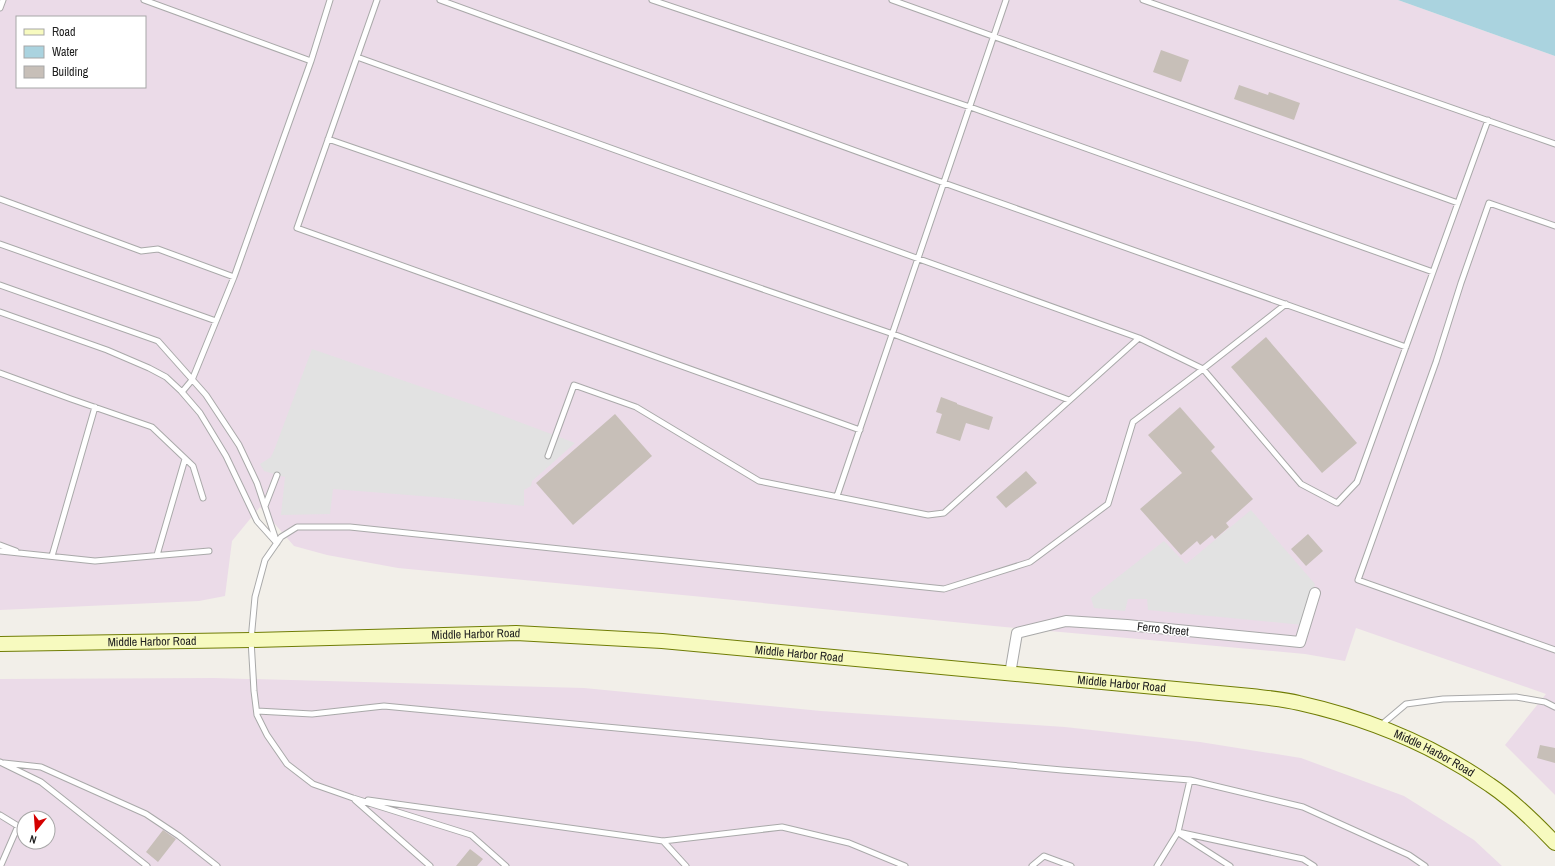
<svg xmlns="http://www.w3.org/2000/svg" width="1555" height="866" font-family="'Archivo Narrow',sans-serif">
  <style>
    .industrial { fill: #ebdbe8; fill-rule: evenodd }
    .parking { fill: #e2e2e2 }
    .water { fill: #aad3df }
    .building { fill: #c7bfb8 }
    .lines { fill: none; stroke-linecap: round; stroke-linejoin: round }
    .service-casing { stroke: #a9a9a9; stroke-width: 7 }
    .minor-casing { stroke: #a9a9a9; stroke-width: 12 }
    .secondary-casing { stroke: #707d05; stroke-width: 16 }
    .service { stroke: #fff; stroke-width: 5 }
    .minor { stroke: #fff; stroke-width: 10 }
    .secondary { stroke: #f7fabf; stroke-width: 14 }
    .labels { text-anchor: middle; dominant-baseline: central; stroke-width: 3; stroke-linejoin: round; paint-order: stroke }
    .street-label { font-size: 12px; fill: #222; stroke: #fff }
  </style>
  <rect width="100%" height="100%" fill="#f2efe9"/>
  <path class="industrial" d="M0,0H1398L1555,56V795L1505,745L1546,694L1356,628L1345,661L1305,654L994,626L693,596L398,568L327,555L294,546L260,507L232,541L225,596L199,601L0,610ZM17,17H145V87H17Z
    M214,678L584,688L821,711L1065,727L1200,742L1301,758L1404,796L1474,840L1502,866H0V679ZM24,818H48V842H24Z"/>
  <path class="parking" d="M312,349L477,406L575,443L532,481L531,486L524,490V506L446,498L333,489L330,514L281,515L285,477L264,471L260,464L271,457L275,448Z
    M1251,510L1315,584L1303,625L1148,610L1147,599H1128L1125,611L1094,608L1091,598L1164,541L1186,564Z"/>
  <path class="water" d="M1398,0H1555V56Z"/>
  <path class="building" d="M1161,50L1189,60L1181,82L1153,72Z
    M1239,85L1268,95L1269,92L1300,103L1294,120L1234,99Z
    M1266,337L1357,443L1322,473L1231,367Z
    M941,397L957,403V404L993,417L989,430L966,423L960,441L936,433L942,414L936,412Z
    M1180,407L1215,447L1211,451L1253,499L1226,523L1229,527L1215,539L1212,535L1200,545L1197,541L1181,555L1140,509L1182,473L1148,435Z
    M615,414L652,456L573,525L536,483Z
    M1026,471L1037,483L1006,508L996,497Z
    M1308,534L1323,551L1306,566L1291,549Z
    M1540,745L1555,748V763L1537,758Z
    M163,830L176,839L158,862L146,852Z
    M470,849L483,859L477,866H456Z"/>
  <g class="lines">
    <g class="service-casing">
      <path id="service" d="M377,0L297,228L860,430
        M440,0L944,183L1406,347
        M652,0L970,107L1433,272
        M892,0L1458,203
        M1143,0L1555,144
        M0,8L3,0
        M357,57L1139,338
        M311,61L330,0
        M328,139L893,334L1069,400
        M0,199L141,251L158,249L234,277L311,61L144,0
        M1555,226L1489,203L1461,283L1436,362L1358,580L1555,650
        M0,244L216,321
        M0,285L158,341L206,395L239,445L257,483L277,543
        M0,312L107,350L149,368L166,377L181,391L200,413L226,456L257,521L275,541
        M0,373L71,399L152,427L193,466L203,498
        M182,392L192,380L234,277
        M548,456L574,385L636,407L759,481L928,515L944,513L1139,338L1203,369L1301,484L1337,503L1357,482L1488,120
        M837,496L1006,0
        M265,506L277,475
        M0,545L16,551
        M0,551L95,561L209,551
        M157,555L185,459
        M52,556L95,407
        M257,711L312,714L384,706L1062,770L1190,780L1303,807L1409,855L1425,866
        M1380,726L1406,704L1443,699L1516,697L1545,702L1555,707
        M0,762L41,782L147,866
        M4,763L41,767L146,814L179,836L217,866
        M355,800L430,866
        M368,800L663,841L782,827L849,843L905,866
        M0,815L18,826L1,865
        M1178,832L1303,859L1314,866
        M1180,834L1230,866
        M663,841L686,866
        M506,866L471,835L353,798L313,784L287,764L267,735L257,715L254,691L251,640L255,597L265,560L281,537L297,527H350L944,589L1030,562L1108,504L1133,422L1203,369L1286,304
        M1032,866L1044,856L1071,866
        M1157,866L1178,832L1190,780"/>
    </g>
    <g class="minor-casing">
      <path id="minor" d="M1010,674L1017,633L1066,621L1127,625L1300,642L1315,593"/>
    </g>
    <g class="secondary-casing">
      <g id="secondary">
        <path id="s1" d="M0,644L251,640L516,633L662,641L1251,696C1267,698 1283,699 1299,703C1366,718 1433,745 1490,785C1514,801 1535,822 1555,843"/>
      </g>
    </g>
    <use href="#service" class="service"/>
    <use href="#minor" class="minor"/>
    <use href="#secondary" class="secondary"/>
  </g>
  <g class="labels">
    <g class="street-label">
      <text transform="translate(1163 629) rotate(6)">Ferro Street</text>
      <text stroke="none"><textPath href="#s1" startOffset="476">Middle Harbor Road</textPath></text>
      <text stroke="none"><textPath href="#s1" startOffset="152">Middle Harbor Road</textPath></text>
      <text stroke="none"><textPath href="#s1" startOffset="800">Middle Harbor Road</textPath></text>
      <text stroke="none"><textPath href="#s1" startOffset="1124">Middle Harbor Road</textPath></text>
      <text stroke="none"><textPath href="#s1" startOffset="1447">Middle Harbor Road</textPath></text>
    </g>
  </g>
  <rect x="16" y="16" width="130" height="72" fill="#ffffff" stroke="#a7a7a7"/>
  <rect x="24" y="29" width="20" height="6" fill="#f7fabf" stroke="#a7a7a7"/>
  <text x="52" y="36" font-size="12" fill="#222222">Road</text>
  <rect x="24" y="46" width="20" height="12" fill="#aad3df" stroke="#a7a7a7"/>
  <text x="52" y="56" font-size="12" fill="#222222">Water</text>
  <rect x="24" y="66" width="20" height="12" fill="#c7bfb8" stroke="#a7a7a7"/>
  <text x="52" y="76" font-size="12" fill="#222222">Building</text>
  <g transform="translate(36 830) rotate(197)"><circle r="19" fill="#ffffff" stroke="#a7a7a7"/>
  <path d="M0-3L7 15L0 10L-7 15Z" fill="#d40000"/>
  <text y="-6" font-size="11" font-weight="bold" text-anchor="middle" fill="#222222">N</text>
  </g>
</svg>
